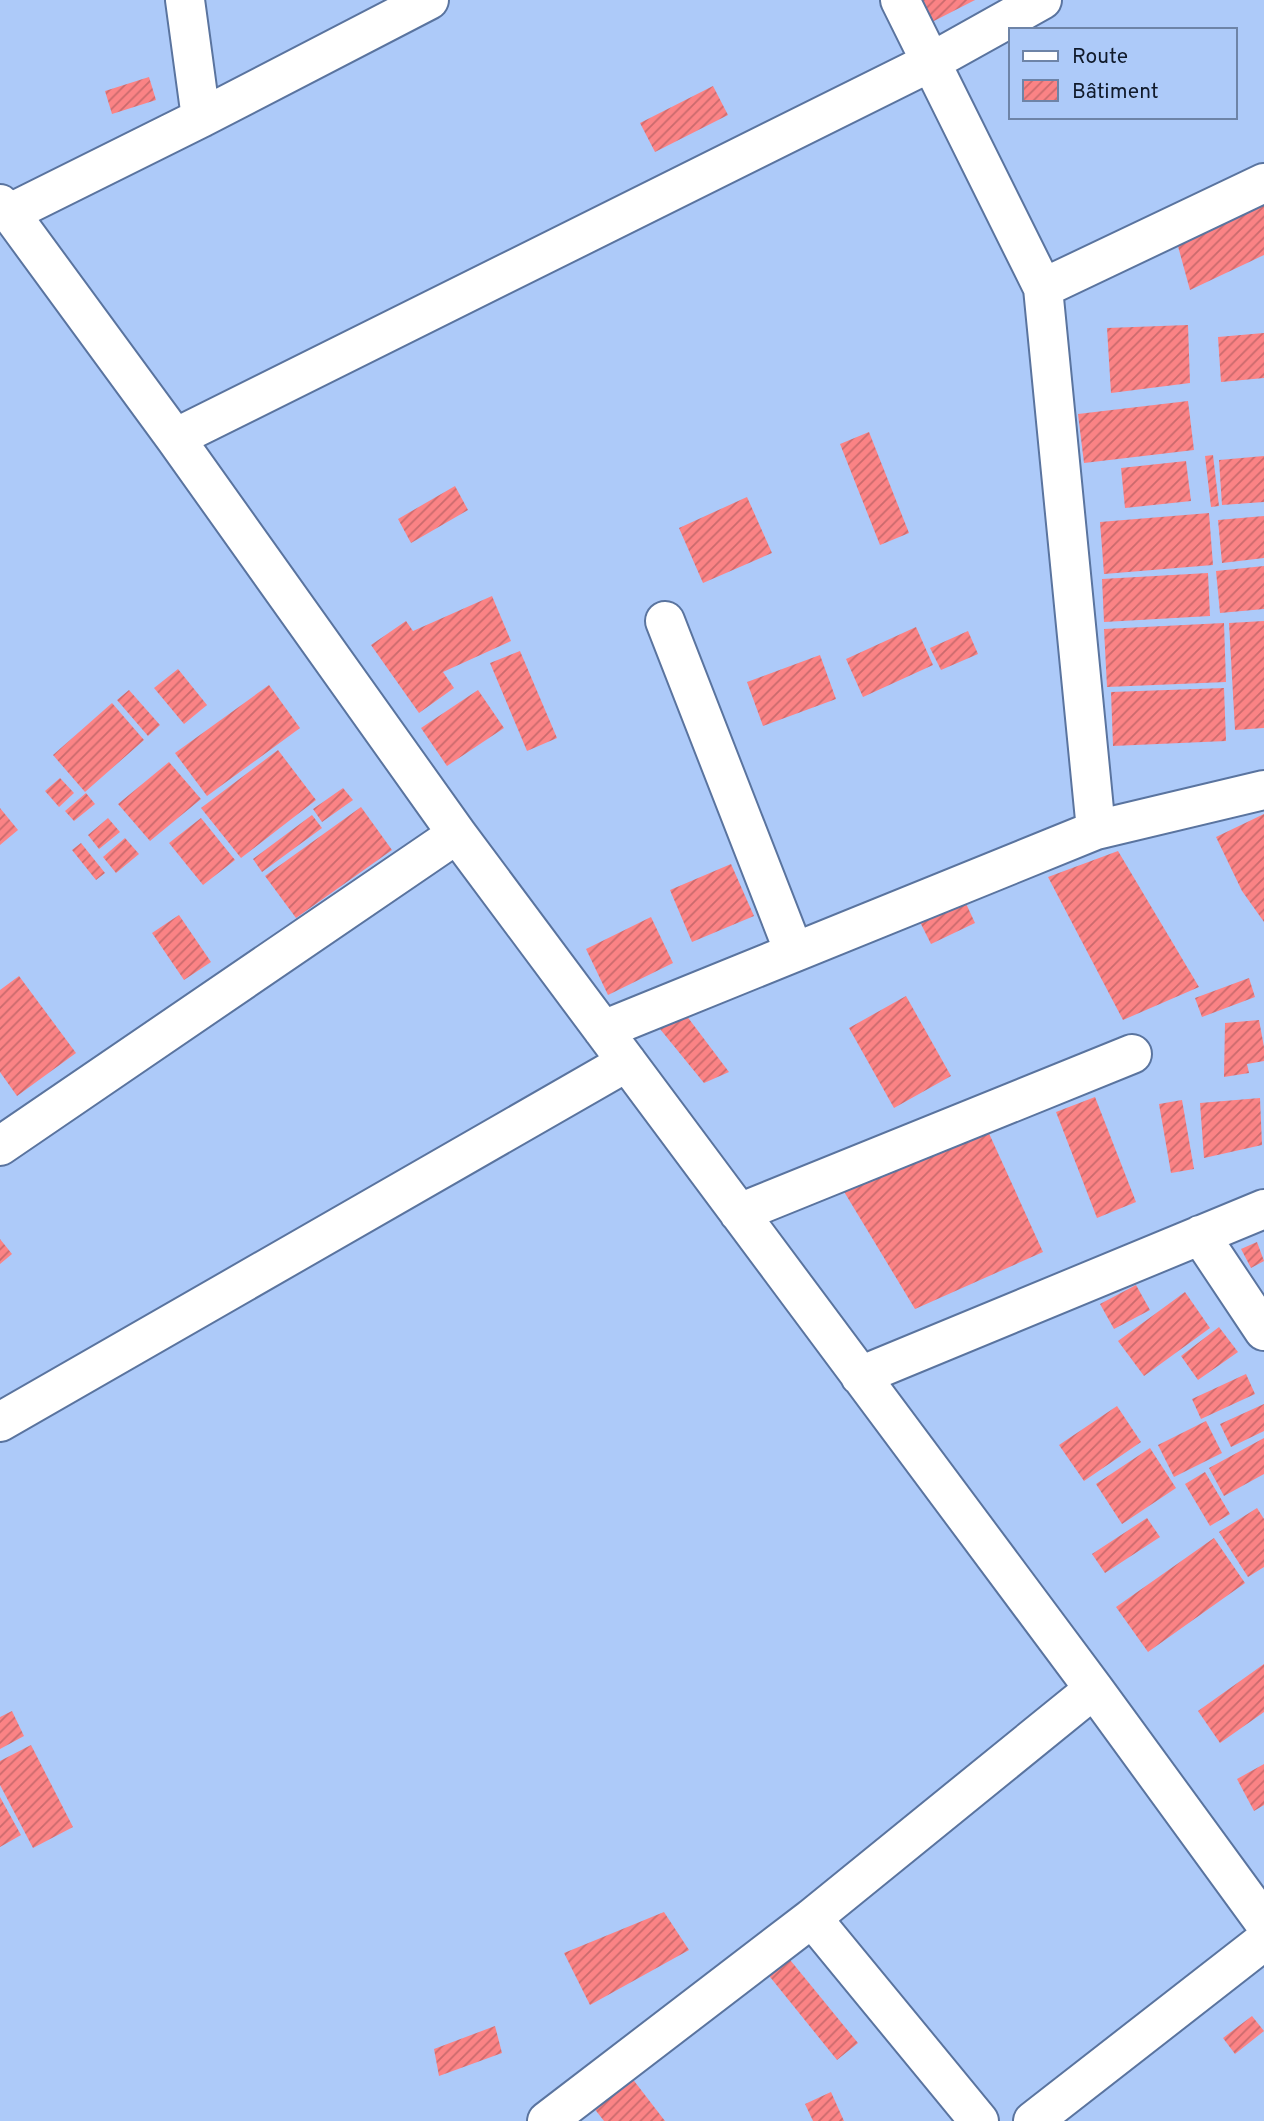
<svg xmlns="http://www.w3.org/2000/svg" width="1264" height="2121" font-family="Overpass,sans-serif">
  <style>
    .building { fill: url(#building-hatch) }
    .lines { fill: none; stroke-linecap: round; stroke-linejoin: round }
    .minor-casing { stroke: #5a749f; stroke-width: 42 }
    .minor { stroke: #fff; stroke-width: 38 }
  </style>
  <defs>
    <pattern id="building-hatch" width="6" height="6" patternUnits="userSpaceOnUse" patternTransform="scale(1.75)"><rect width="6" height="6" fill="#fb8385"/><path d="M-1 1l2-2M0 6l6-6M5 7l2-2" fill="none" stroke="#ca6a6d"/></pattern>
  </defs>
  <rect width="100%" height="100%" fill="#adcaf9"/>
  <path class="building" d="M920,0H975L932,22Z
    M149,77L156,100L112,114L105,91Z
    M713,86L728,115L655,152L640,123Z
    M1264,193V255L1190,290L1176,239Z
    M1188,325L1190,383L1111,393L1107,328Z
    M1264,333V378L1221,382L1218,337Z
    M1188,401L1194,450L1084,463L1078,414Z
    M869,432L909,533L880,545L840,444Z
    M1213,455L1219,506L1211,507L1205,456Z
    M1264,456V502L1222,505L1219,460Z
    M1186,461L1191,501L1125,508L1121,468Z
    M455,486L468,510L411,543L398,519Z
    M747,497L772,553L703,583L679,528Z
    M1209,513L1213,565L1104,574L1100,522Z
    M1264,516V558L1222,563L1218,520Z
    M1264,566V609L1220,613L1216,571Z
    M1208,573L1210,616L1104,622L1102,579Z
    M492,596L511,641L443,672L454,688L419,713L371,645L406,621L413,631Z
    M1264,621V728L1235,730L1229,623Z
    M1224,623L1226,682L1107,687L1104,629Z
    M916,627L933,665L863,697L846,659Z
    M968,631L978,654L941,670L930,648Z
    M520,651L557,738L527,751L490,663Z
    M820,655L836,699L763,726L747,682Z
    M178,669L207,705L184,724L154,688Z
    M269,685L300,728L207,796L175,753Z
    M1224,688L1226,741L1113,746L1111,692Z
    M129,690L160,725L148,736L117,700Z
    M478,690L504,728L447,766L421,728Z
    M112,703L144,740L85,792L53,755Z
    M278,750L316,800L241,858L201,808Z
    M169,762L201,799L150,841L118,804Z
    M60,778L74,793L59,807L45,791Z
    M343,788L353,800L322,822L313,809Z
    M86,793L95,804L74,821L65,811Z
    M361,807L392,850L296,918L265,876Z
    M0,808L18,830L0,845Z
    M1264,814V922L1242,891L1216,837Z
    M312,815L322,828L262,872L253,859Z
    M108,818L120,832L99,849L88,835Z
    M201,818L235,860L203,885L169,843Z
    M125,838L139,854L116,873L103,857Z
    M81,843L105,873L96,880L72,850Z
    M1118,851L1199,987L1123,1020L1048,877Z
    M731,864L754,916L692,942L670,890Z
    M963,897L975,923L931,944L918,918Z
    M179,915L211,962L184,980L152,933Z
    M651,917L673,963L608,995L586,949Z
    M19,976L76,1053L17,1096L0,1072V990Z
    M1249,978L1255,997L1202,1017L1195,998Z
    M906,996L951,1076L894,1108L849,1028Z
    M683,1011L729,1072L704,1083L660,1029Z
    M1259,1020L1264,1047V1061L1247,1064L1249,1073L1224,1077L1225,1023Z
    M1095,1097L1136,1202L1097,1218L1056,1112Z
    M1260,1098L1262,1145L1204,1158L1200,1103Z
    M1182,1100L1194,1169L1171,1173L1159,1104Z
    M987,1129L1043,1252L915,1309L843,1190Z
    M0,1239L12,1254L0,1264Z
    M1257,1242L1264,1261L1251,1268L1241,1249Z
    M1136,1285L1150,1310L1114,1329L1100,1304Z
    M1185,1292L1210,1328L1144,1376L1118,1341Z
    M1219,1327L1238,1352L1198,1380L1181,1356Z
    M1246,1374L1255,1394L1201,1419L1192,1399Z
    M1264,1404V1431L1231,1447L1220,1424Z
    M1117,1406L1141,1442L1084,1481L1059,1445Z
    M1206,1421L1222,1453L1174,1477L1158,1445Z
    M1264,1438V1474L1224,1496L1209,1468Z
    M1150,1448L1176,1488L1122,1524L1096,1484Z
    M1205,1472L1230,1514L1210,1526L1185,1484Z
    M1257,1508L1264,1519V1567L1248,1577L1219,1532Z
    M1147,1518L1160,1537L1105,1573L1092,1554Z
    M1214,1538L1245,1583L1148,1652L1116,1607Z
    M1264,1664V1712L1220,1743L1198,1711Z
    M12,1711L24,1736L0,1749V1717Z
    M31,1745L73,1827L33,1848L0,1785V1761Z
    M1264,1764V1805L1254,1811L1237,1779Z
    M0,1797L21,1835L0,1847Z
    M664,1912L689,1950L590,2005L564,1953Z
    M782,1950L858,2043L837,2060L762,1967Z
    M1252,2016L1264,2031L1235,2054L1223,2038Z
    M495,2026L502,2053L439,2076L434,2049Z
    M628,2073L665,2121H604L590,2103Z
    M831,2092L844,2121H813L805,2104Z"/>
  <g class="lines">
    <g class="minor-casing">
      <path id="minor" d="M185,0L201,118
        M900,0L1043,288L1096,830
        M0,204L10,213L175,438L457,834L1094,1689L1264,1922
        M10,213L201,118L429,0
        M1043,288L1264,183
        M175,438L931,62L1042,0
        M665,621L794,952
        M603,1030L1096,830L1264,790
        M0,1146L457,834
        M739,1213L1132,1054
        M1200,1235L1264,1331
        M860,1376L1264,1209
        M0,1422L627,1062
        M812,1918L979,2121
        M547,2121L812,1918L1094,1689
        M1033,2121L1264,1941"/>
    </g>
    <use href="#minor" class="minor"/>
  </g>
  <rect x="1009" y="28" width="228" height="91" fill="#adcaf9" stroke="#6e84a7" stroke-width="2"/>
  <rect x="1023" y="51" width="35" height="10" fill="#ffffff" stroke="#6e84a7" stroke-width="2"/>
  <text x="1072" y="63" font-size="21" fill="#101a2b">Route</text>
  <rect x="1023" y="80" width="35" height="21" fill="url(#building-hatch)" stroke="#6e84a7" stroke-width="2"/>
  <text x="1072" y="98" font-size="21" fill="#101a2b">Bâtiment</text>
</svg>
